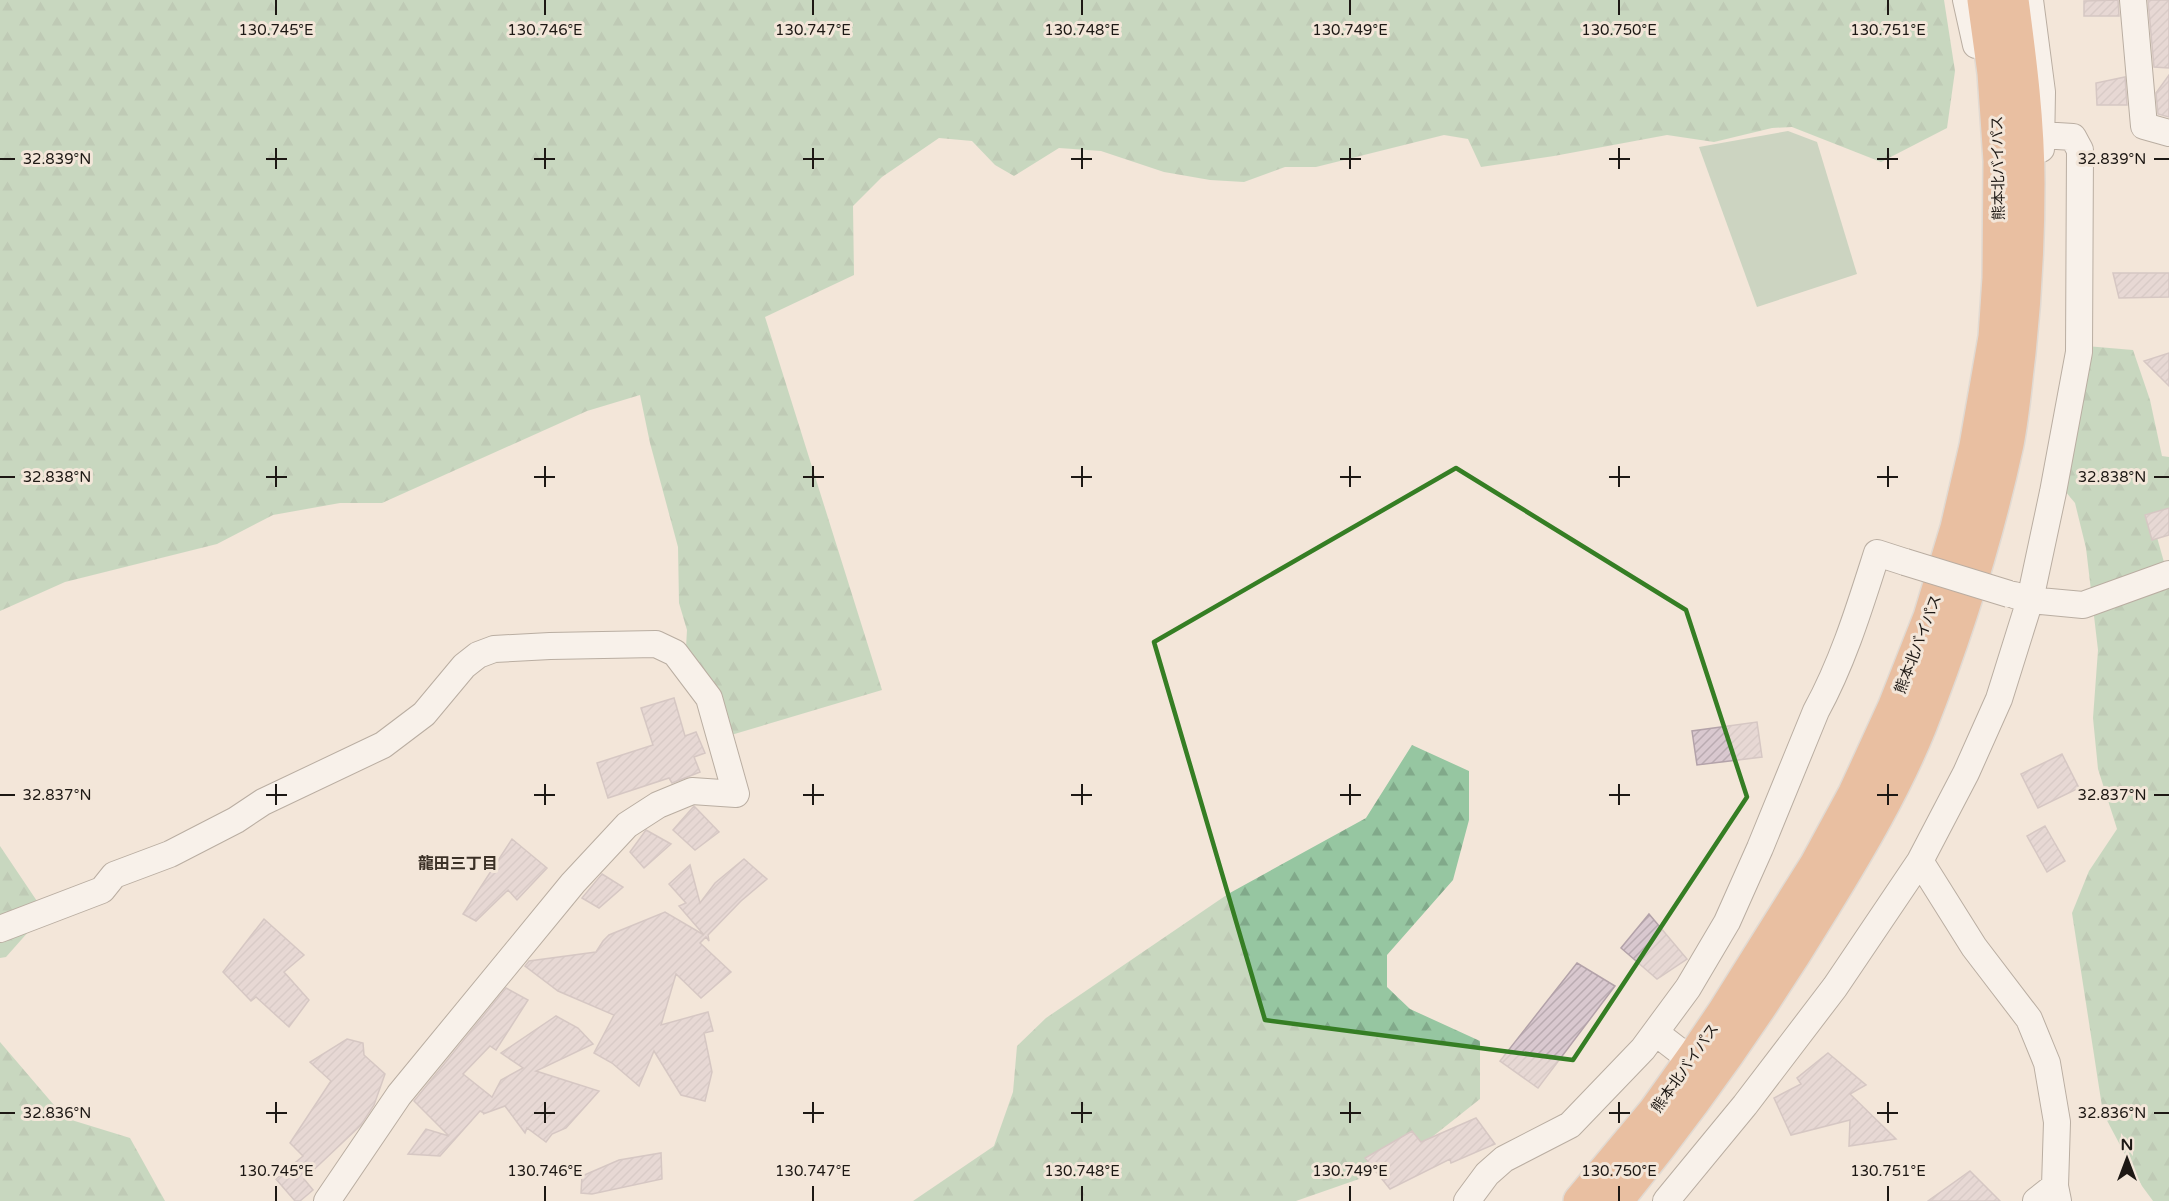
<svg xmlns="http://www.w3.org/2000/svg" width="2169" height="1201" font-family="'Varela Round','Noto Sans JP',sans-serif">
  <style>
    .green { fill: #9dbfa4 }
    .forest { fill: url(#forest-firs) }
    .building { fill: url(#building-hatch); stroke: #b3a2a9; stroke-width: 1.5 }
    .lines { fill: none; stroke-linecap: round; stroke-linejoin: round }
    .minor-casing { stroke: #756a5f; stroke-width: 28 }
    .highway-casing { stroke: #cdcccb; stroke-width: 36 }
    .minor { stroke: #fff; stroke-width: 26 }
    .highway { stroke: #de905e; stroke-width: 33 }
    .minor-bridge-casing { stroke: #756a5f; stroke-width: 28; stroke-linecap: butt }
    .minor-bridge { stroke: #fff; stroke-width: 26 }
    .marked { fill: none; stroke: #357e24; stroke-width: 4.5; stroke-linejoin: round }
    .ticks { fill: none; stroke: #1d1814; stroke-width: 2 }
    .labels { text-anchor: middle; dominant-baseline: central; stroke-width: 6; stroke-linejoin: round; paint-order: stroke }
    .street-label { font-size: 15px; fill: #1d1814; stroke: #f3e6d9 }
    .neighbourhood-label { font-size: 16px; font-weight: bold; fill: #3b3127; stroke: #f3e6d9 }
    .ticks-label { font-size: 15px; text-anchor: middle; fill: #1d1814; stroke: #f3e6d9; stroke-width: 6; stroke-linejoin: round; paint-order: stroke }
  </style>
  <defs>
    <pattern id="forest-firs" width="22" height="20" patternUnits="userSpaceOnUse" patternTransform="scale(1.5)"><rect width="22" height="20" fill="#96c6a1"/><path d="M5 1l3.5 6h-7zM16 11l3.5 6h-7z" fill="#81a98a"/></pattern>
    <pattern id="building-hatch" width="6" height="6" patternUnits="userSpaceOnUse" patternTransform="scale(1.5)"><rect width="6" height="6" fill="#d9c8cf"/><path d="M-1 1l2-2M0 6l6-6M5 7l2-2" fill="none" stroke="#baabb1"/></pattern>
  </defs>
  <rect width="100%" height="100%" fill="#f3e6d9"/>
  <path class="green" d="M1788,131L1817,142L1857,274L1757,307L1699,147Z"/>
  <path class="forest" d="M0,0H1944L1955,71L1947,128L1881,162L1792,127L1772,128L1714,142L1667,135L1554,156L1481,167L1468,139L1444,135L1316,167H1285L1244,182L1210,180L1164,172L1101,151L1059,148L1014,176L995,165L972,141L939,138L882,177L853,206L854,275L765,317L882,690L721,738L685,665L687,630L679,603L678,547L650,443L640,395L587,411L382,503H340L273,515L217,544L65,582L0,611Z
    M2086,346L2133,350L2150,400L2162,456L2169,457V516L2153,523L2169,580V1201H2153L2142,1186L2103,1113L2072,913L2089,871L2117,829L2098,769L2093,718L2098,650L2086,548L2075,503L2056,480Z
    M1412,745L1469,771V820L1453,880L1387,955V987L1410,1009L1480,1041V1099L1432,1137L1359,1179L1296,1201H913L994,1146L1013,1092L1017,1046L1046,1018L1228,894L1366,818Z
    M0,846L45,913L6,957L0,958Z
    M0,1042L65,1118L130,1138L165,1201H0Z"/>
  <path class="building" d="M2118,0L2119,16H2084V1Z
    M2148,0H2169V68L2154,67Z
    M2169,75V117L2158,114L2156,93Z
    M2125,77L2127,105H2097L2096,83Z
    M2113,273H2169V297L2119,298Z
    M2169,353V386L2144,361Z
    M2169,508V535L2152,540L2145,515Z
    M674,698L685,736L696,732L705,753L694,757L700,772L672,783L669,778L608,798L597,763L653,745L641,708Z
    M1757,722L1762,757L1697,765L1692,731Z
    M2062,754L2079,788L2038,808L2021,774Z
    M694,806L719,832L695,850L673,830Z
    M2045,826L2065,861L2047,872L2027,836Z
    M646,830L671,844L644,868L630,852Z
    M512,839L547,868L517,900L508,890L476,921L463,914Z
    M744,859L767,879L741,901L708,935L709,941L706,937L700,943L731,972L701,998L676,974L661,1025L708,1012L713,1031L704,1033L712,1072L705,1101L681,1095L654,1051L639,1086L612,1063L594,1053L614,1015L558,991L525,966L529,961L596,952L603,941L609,935L665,912L704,935L679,906L686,903L669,884L690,865L700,903L715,883Z
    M602,874L623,887L599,908L582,898Z
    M1649,914L1687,959L1657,979L1621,948Z
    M264,919L304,955L284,972L309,1000L289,1027L256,997L251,1001L223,972Z
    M1577,963L1615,986L1538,1088L1500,1061Z
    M506,988L528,1000L496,1050L490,1046L463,1074L492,1097L501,1080L523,1068L501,1053L556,1016L578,1028L593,1044L536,1071L599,1091L566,1128L552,1134L546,1142L527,1128L525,1133L505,1106L483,1114L484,1113L480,1111L440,1156L408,1154L426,1129L449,1136L414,1101Z
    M347,1039L363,1043L364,1055L385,1074L374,1105L361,1125L304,1179L313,1190L300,1201H295L276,1179L303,1156L290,1143L331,1081L310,1062Z
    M1828,1053L1866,1085L1850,1094L1896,1139L1849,1146L1850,1120L1791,1135L1774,1098L1801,1084L1797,1078Z
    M1476,1118L1495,1144L1451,1163L1450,1159L1390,1189L1365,1158L1412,1131L1421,1142Z
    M661,1153L662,1179L592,1194L581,1193L582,1176L619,1160Z
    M1970,1171L2000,1201H1928Z"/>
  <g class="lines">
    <g class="minor-casing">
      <path id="minor" d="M1966,0L1976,45
        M2030,0L2042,92L2041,149
        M2133,0L2144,126L2169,133
        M2014,595L2030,600L2083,605L2169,574
        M1920,861L1974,947L2029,1019L2047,1063L2057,1122L2055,1186L2058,1201
        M0,929L102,890L114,875L170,854L236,820L263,802L383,745L424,714L464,666L478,655L494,649L550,646L656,644L675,653L709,698L736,794L692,791L658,805L627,825L573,883L399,1095L327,1201
        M1656,1033L1691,1060
        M1467,1201L1487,1174L1504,1159L1570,1125L1643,1049L1688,988L1727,922L1760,848L1816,711C1843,662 1860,606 1877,553L1905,562
        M1666,1201L1745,1105L1835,987L1920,861L1966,773L1999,699L2030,600L2053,492L2079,352L2080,150L2073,137L2041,135
        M2036,1201L2055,1186"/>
    </g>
    <g class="highway-casing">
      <path id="highway" d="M1580,1201L1655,1111L1697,1052L1724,1012L1816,865L1855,793L1894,708L1930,617L1957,528L1976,446L1995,337L1999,278L2000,161L1994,73L1984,0
        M1616,1201C1693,1107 1761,1010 1824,906C1859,849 1895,788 1920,726C1956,635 1986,541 2007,444C2013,414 2015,384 2019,353C2025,297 2028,239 2028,183C2028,122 2020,60 2012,0"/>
    </g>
    <use href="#minor" class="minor"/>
    <use href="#highway" class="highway"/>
    <g class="minor-bridge-casing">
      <path id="minor-bridge" d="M1905,562L2009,594"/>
    </g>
    <use href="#minor-bridge" class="minor-bridge"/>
  </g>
  <path d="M0 0H2169V1201H0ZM1456,468L1686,610L1747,797L1573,1060L1265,1020L1154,642Z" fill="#f3e6d9" fill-opacity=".55" fill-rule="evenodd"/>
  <path class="marked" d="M1456,468L1686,610L1747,797L1573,1060L1265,1020L1154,642Z"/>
  <path class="ticks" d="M276,0V15M545,0V15M813,0V15M1082,0V15M1350,0V15M1619,0V15M1888,0V15M276,148V169M545,148V169M813,148V169M1082,148V169M1350,148V169M1619,148V169M1888,148V169M0,159H15M266,159H287M534,159H555M803,159H824M1071,159H1092M1340,159H1361M1609,159H1630M1877,159H1898M2154,159H2169M276,466V487M545,466V487M813,466V487M1082,466V487M1350,466V487M1619,466V487M1888,466V487M0,477H15M266,477H287M534,477H555M803,477H824M1071,477H1092M1340,477H1361M1609,477H1630M1877,477H1898M2154,477H2169M276,784V805M545,784V805M813,784V805M1082,784V805M1350,784V805M1619,784V805M1888,784V805M0,795H15M266,795H287M534,795H555M803,795H824M1071,795H1092M1340,795H1361M1609,795H1630M1877,795H1898M2154,795H2169M276,1102V1123M545,1102V1123M813,1102V1123M1082,1102V1123M1350,1102V1123M1619,1102V1123M1888,1102V1123M0,1113H15M266,1113H287M534,1113H555M803,1113H824M1071,1113H1092M1340,1113H1361M1609,1113H1630M1877,1113H1898M2154,1113H2169M276,1186V1201M545,1186V1201M813,1186V1201M1082,1186V1201M1350,1186V1201M1619,1186V1201M1888,1186V1201"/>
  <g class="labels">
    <g class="street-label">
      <text transform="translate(1998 168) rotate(-91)">熊本北バイパス</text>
      <text transform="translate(1918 644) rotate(-69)">熊本北バイパス</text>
      <text transform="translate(1685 1068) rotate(-55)">熊本北バイパス</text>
    </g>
    <g class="neighbourhood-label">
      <text x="458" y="864">龍田三丁目</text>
    </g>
  </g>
  <g class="ticks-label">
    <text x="276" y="35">130.745°E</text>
    <text x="545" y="35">130.746°E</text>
    <text x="813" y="35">130.747°E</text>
    <text x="1082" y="35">130.748°E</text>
    <text x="1350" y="35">130.749°E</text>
    <text x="1619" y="35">130.750°E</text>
    <text x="1888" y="35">130.751°E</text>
    <text x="57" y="164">32.839°N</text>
    <text x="2112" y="164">32.839°N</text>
    <text x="57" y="482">32.838°N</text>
    <text x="2112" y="482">32.838°N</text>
    <text x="57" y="800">32.837°N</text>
    <text x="2112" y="800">32.837°N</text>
    <text x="57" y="1118">32.836°N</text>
    <text x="2112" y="1118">32.836°N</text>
    <text x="276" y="1176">130.745°E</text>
    <text x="545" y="1176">130.746°E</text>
    <text x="813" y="1176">130.747°E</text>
    <text x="1082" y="1176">130.748°E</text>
    <text x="1350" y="1176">130.749°E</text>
    <text x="1619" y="1176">130.750°E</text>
    <text x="1888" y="1176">130.751°E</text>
  </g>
  <g transform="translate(2127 1159)" stroke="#f3e6d9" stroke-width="4.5" paint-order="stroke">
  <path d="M0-4.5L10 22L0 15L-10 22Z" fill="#1d1814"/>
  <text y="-9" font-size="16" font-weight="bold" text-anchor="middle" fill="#1d1814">N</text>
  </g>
</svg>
